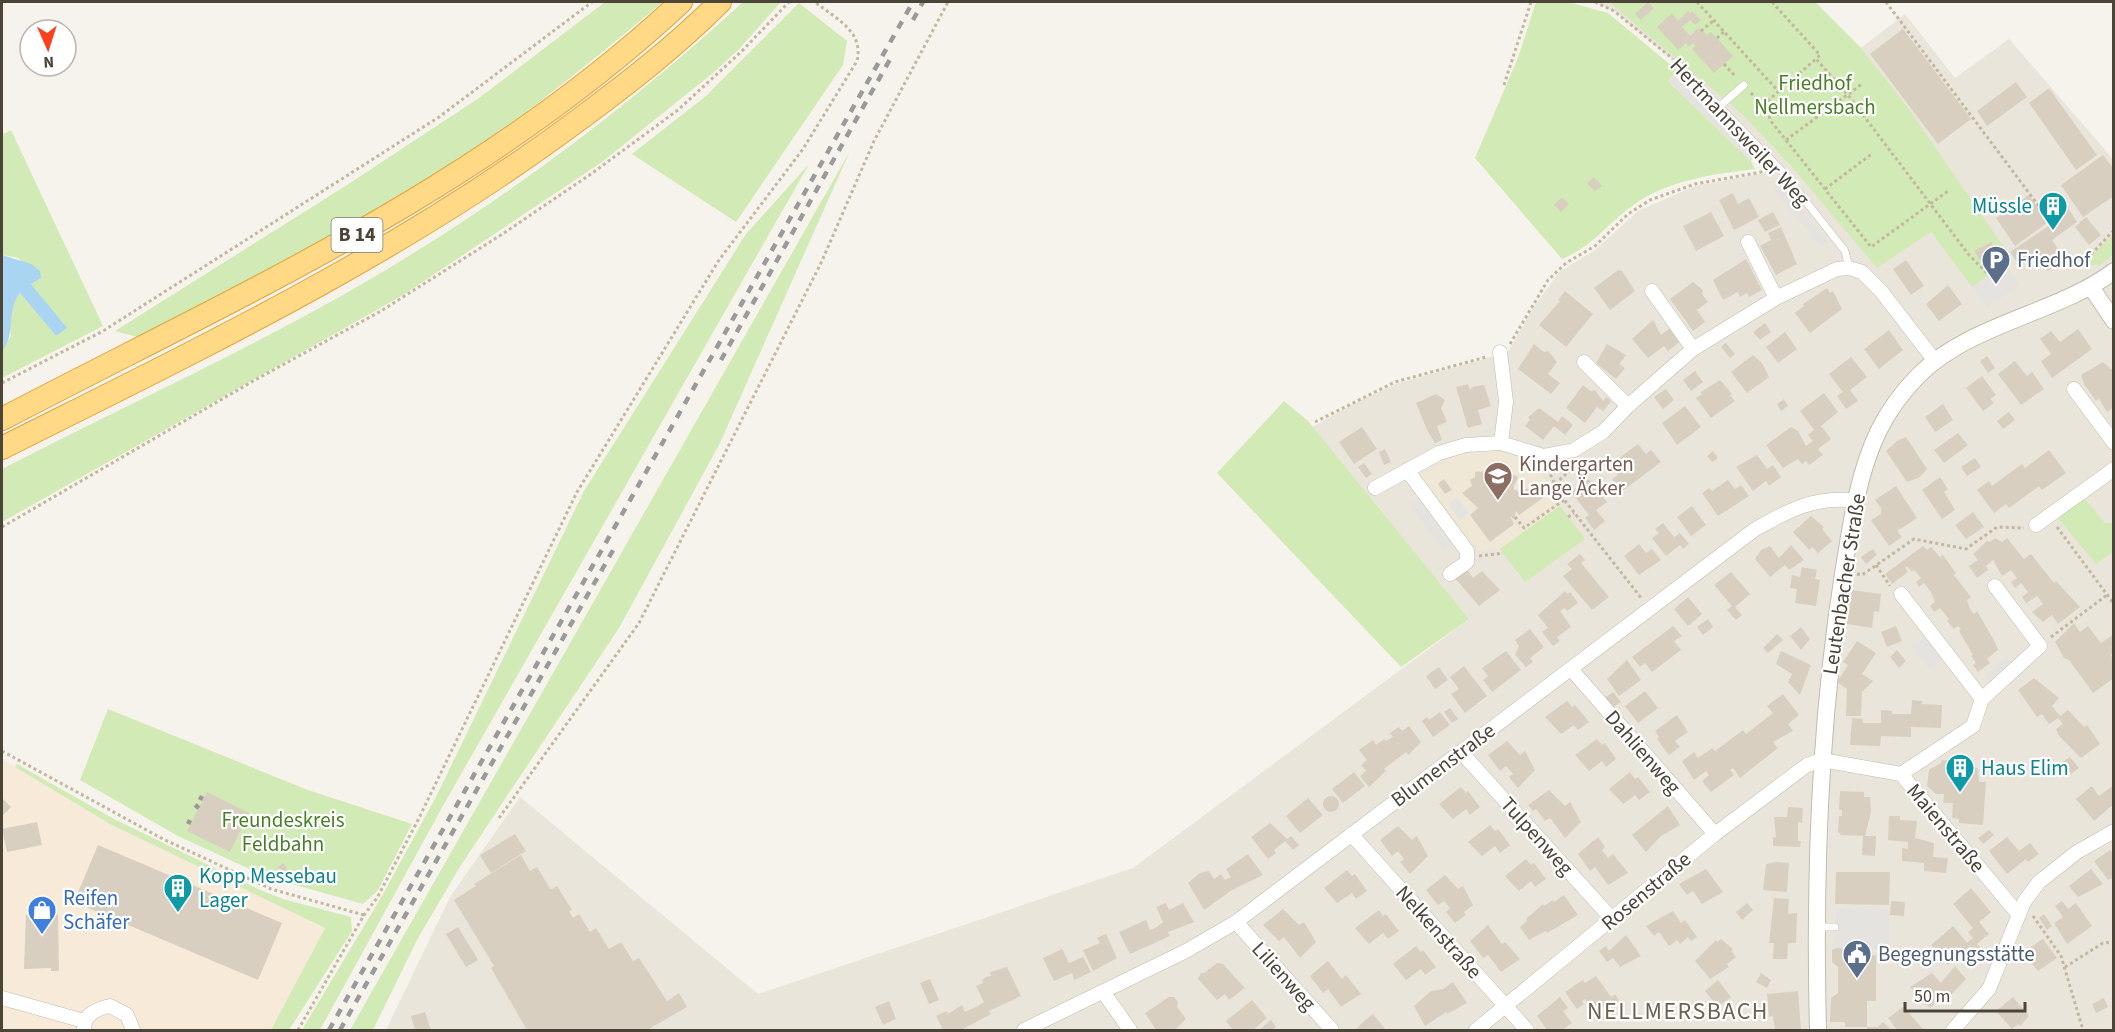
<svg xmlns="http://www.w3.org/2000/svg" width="2115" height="1032" font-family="'Source Sans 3',sans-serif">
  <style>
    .residential { fill: #eae5da }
    .commercial { fill: #f7ead8 }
    .education { fill: #efe8d6 }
    .green { fill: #d2eab5 }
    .parking { fill: #e5e3e0 }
    .water { fill: #a9d4f2 }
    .building { fill: #d8cfc1 }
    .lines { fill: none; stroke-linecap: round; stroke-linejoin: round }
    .service-casing { stroke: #c2bbae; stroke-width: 8 }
    .minor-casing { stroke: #c2bbae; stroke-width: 15 }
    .tertiary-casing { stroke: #c2bbae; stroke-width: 18 }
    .trunk-casing { stroke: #e0a43c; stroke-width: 24 }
    .path { stroke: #c4b79f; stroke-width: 3; stroke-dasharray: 3 3; stroke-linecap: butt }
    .service { stroke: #fff; stroke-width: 7 }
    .minor { stroke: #fff; stroke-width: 14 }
    .tertiary { stroke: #fff; stroke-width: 16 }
    .trunk { stroke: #ffd985; stroke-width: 22 }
    .rail { stroke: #9a9a9a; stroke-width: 4.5; stroke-dasharray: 8 8; stroke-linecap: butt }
    .labels { text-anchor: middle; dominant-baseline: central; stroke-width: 4.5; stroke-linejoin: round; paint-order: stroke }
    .shield { fill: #fff; stroke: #817c74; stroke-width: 1.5 }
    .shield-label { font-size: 20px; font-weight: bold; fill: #4b4439 }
    .park-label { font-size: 21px; fill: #4a7f2a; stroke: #fff }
    .street-label { font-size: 21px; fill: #4b4439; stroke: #fff }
    .culture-label { font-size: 21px; fill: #0d838f; stroke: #fff; text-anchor: start }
    .service-label { font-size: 21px; fill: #4e5e75; stroke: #fff; text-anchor: start }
    .education-label { font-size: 21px; fill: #785e54; stroke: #fff; text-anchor: start }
    .shop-label { font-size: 21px; fill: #366cbe; stroke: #fff; text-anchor: start }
    .quarter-label { font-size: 24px; letter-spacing: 1.5px; fill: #6e6250; stroke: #fff }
  </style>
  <rect width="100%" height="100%" fill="#f6f3ec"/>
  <path class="residential" d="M1595,2H1815L1861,48L1905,14L1955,78L2009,39L2113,159V1030H386L450,897L520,797L758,994L1133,868L1469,619L1312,427L1355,403L1396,384L1508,352L1534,307L1559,272L1595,250L1638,211L1695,186L1780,170L1679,65L1614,11Z"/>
  <path class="commercial" d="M2,759L110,824L325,928L271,1030H2Z"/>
  <path class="education" d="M1494,450L1535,462L1560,506L1500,549L1479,551L1420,475L1458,455Z"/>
  <path class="green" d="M605,2H663C601,53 540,105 473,149C367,221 251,278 137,337L115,331L347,185L479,98Z
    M743,2H781L739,49L713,73L602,162L403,295L2,522V469C114,411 231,358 341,296C485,215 621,114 743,2Z
    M1536,2H1568L1608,13L1678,71L1668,81L1751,161L1755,169C1714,174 1667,180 1632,206C1606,225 1593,246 1562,259L1475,158L1518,58Z
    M1609,2H1815L1861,48L1908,108L2012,259L1972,287L1931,232L1877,268L1792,167L1742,114Z
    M799,3L847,41L843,65L736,222L632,154L706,96Z
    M11,130L103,326L2,378V351L11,336L9,319L15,300L20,293L56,336L66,328L31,284L19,258L2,255V135Z
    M850,151L719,445L619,628L461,865L418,938L373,1030H350Z
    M809,164L444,804L320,1030H302L382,896L437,795L584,491L746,234Z
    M2113,235V255L2100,265H2089L2088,259Z
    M1284,401L1308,421L1469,619L1401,667L1217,473Z
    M2082,495L2105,523H2113V552L2096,564L2056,516Z
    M1560,506L1585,539L1525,582L1500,549Z
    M108,709L308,790L412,824L378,890L363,904L267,877L178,836L80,780Z
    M17,764L114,819L258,889L283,899L351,917L352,931L289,1030H271L325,928L110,824L15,767Z"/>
  <path class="parking" d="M1674,75L1757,155L1751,161L1668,81Z
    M1778,183L1829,242L1822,248L1772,189Z
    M2005,264L2020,285L1987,307L1972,287Z
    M1457,497L1469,513L1460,520L1448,504Z
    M1420,499L1452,544L1443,551L1410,505Z
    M1926,636L1943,659L1929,669L1912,646Z
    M2006,656L2014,665L1992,686L1984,677Z
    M1836,908L1889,910V949L1835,948Z"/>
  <path class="water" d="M2,255L31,264L40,271L41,278L31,284L67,328L56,336L20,293C5,311 17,334 2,351Z"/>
  <path class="building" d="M1648,2L1654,8L1641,20L1635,14Z
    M1688,11L1690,13L1692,11L1701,20L1695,25L1690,20L1682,27L1690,36L1698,28L1707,35L1711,32L1733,56L1714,73L1692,49L1696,46L1693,43L1689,47L1686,43L1678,50L1657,27L1672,13L1678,21Z
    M1903,29L1971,119L1938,144L1870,54Z
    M2016,82L2027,97L1987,126L1977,111Z
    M2049,88L2097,155L2076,170L2029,103Z
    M2103,155L2114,169V196L2083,217L2061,185Z
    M1594,177L1602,186L1595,191L1587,183Z
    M2058,192L2077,222L2052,240L2065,259L2048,271L2035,254L2019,265L2010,252L2056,221L2043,203Z
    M1733,193L1738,204L1749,198L1759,217L1734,230L1719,200Z
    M2029,195L2048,222L2015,246L1996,218Z
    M1562,197L1569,204L1561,212L1554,205Z
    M1711,212L1724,236L1696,251L1683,226Z
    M1773,212L1780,225L1765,232L1758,220Z
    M2086,217L2101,235L2089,245L2075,227Z
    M1781,227L1797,264L1776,275L1760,246L1771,240L1768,233Z
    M1991,242L1999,253L1988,261L1985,256L1980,260L1974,251Z
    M1746,259L1762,290L1749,297L1747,293L1740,297L1738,292L1723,300L1713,280Z
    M1906,260L1924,286L1911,295L1893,269Z
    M1618,270L1622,271L1635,291L1610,310L1594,288Z
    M1693,282L1703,290L1702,294L1708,302L1697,310L1705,322L1693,331L1670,299Z
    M1948,285L1962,304L1939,321L1926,304Z
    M1827,288L1830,293L1833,291L1842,309L1810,333L1795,313L1804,306L1803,304Z
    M1565,291L1593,314L1566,347L1539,325L1560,301L1558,300Z
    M1653,320L1661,335L1670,328L1681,341L1668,351L1664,346L1648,358L1632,339Z
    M1765,323L1771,332L1760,340L1753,332Z
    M2078,329L2092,349L2052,378L2041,361L2051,354L2040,339L2051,331L2060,342Z
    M1889,330L1903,350L1879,369L1864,349Z
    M1785,332L1797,349L1778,363L1766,347Z
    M1726,343L1735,354L1730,358L1721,347Z
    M1534,344L1544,352L1548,351L1557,362L1548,374L1560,383L1551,394L1518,369Z
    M1607,344L1626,355L1619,364L1625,368L1616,379L1596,363Z
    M1753,355L1762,363L1769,377L1747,393L1731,372Z
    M1987,356L1995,368L1988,373L1980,361Z
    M1851,357L1867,377L1850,390L1858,401L1846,409L1837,396L1843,392L1829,374Z
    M2015,361L2027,376L2032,372L2044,389L2021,405L1998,374Z
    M2103,362L2114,372V407L2107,412L2099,399L2096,401L2084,384L2081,375Z
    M1695,371L1703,382L1691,391L1683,380Z
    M1982,376L1996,395L1990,399L1994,403L1983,411L1966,388Z
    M1720,380L1732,394L1730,395L1735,401L1711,418L1696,398L1702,394L1701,392Z
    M1468,384L1470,390L1473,387L1484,385L1491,406L1478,410L1482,424L1468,428L1456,387Z
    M1583,385L1591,391L1595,390L1603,401L1606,397L1611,401L1603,411L1597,407L1585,423L1566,408Z
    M1666,389L1674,400L1663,409L1654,397Z
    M1824,393L1838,412L1821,426L1831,439L1818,449L1823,455L1809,465L1806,461L1802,464L1798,459L1783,468L1766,445L1791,427L1798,431L1806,446L1813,441L1808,435L1814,430L1800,411Z
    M1436,394L1445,400L1441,408L1447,422L1437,426L1442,440L1435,443L1427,430L1416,403Z
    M1784,399L1788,406L1781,411L1777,404Z
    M1943,404L1953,420L1935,432L1925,417Z
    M1685,406L1701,427L1677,445L1662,423Z
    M1539,408L1558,422L1562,416L1573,425L1565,435L1554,426L1543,440L1525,426L1530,420L1528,417Z
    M2009,412L2015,420L2003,429L1997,421Z
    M1362,427L1377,449L1354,464L1339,442Z
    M1958,433L1968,445L1944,463L1934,450Z
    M1906,437L1927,469L1920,477L1907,482L1886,451L1897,441Z
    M1638,444L1646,454L1651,450L1661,462L1621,492L1612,479L1618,475L1610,465Z
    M1385,449L1391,462L1384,465L1379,452Z
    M2049,450L2066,473L2042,490L2039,486L2009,508L2006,504L1994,513L1977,490L1989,481L1992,486L2022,464L2025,468Z
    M1713,451L1718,458L1712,462L1707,456Z
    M1757,455L1767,469L1773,465L1781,477L1769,486L1766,481L1753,491L1736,467Z
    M1975,458L1981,467L1967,476L1961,467Z
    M1364,463L1372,474L1366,478L1358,467Z
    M1486,471L1488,484L1499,483L1500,476L1505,477L1508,472L1518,477L1513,489L1523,493L1527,488L1532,492L1536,489L1543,498L1519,515L1516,511L1514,519L1510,516L1514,524L1490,542L1470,515L1478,508L1462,493L1472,486L1470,480L1475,477V472Z
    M1940,477L1948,489L1944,492L1955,510L1942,519L1922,490Z
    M1444,479L1452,490L1445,494L1438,484Z
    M1589,479L1607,502L1596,510L1605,521L1594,530L1585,518L1589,515L1571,492L1577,487L1580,480L1584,482Z
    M1728,480L1735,489L1741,485L1749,496L1718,516L1702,493L1709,488L1712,491Z
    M1896,486L1917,518L1897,531L1902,537L1889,546L1871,520L1881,514V508L1875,500Z
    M1692,506L1706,525L1691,536L1677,517Z
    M1973,512L1984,527L1966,539L1955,525Z
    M1811,516L1824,527L1822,529L1832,541L1818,553L1812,547L1809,550L1793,532Z
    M1663,523L1674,537L1680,533L1689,544L1683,549L1680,545L1666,556L1652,538L1659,533L1655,529Z
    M1995,538L2002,542L2007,538L2024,559L2031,554L2054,583L2056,581L2080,607L2058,624L2052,615L2043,622L2032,612L2043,604L2037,596L2026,603L2022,597L2028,592L2021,583L2015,588L2011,582L2017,578L2011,570L2002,576L1993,560L1986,566L1988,570L1977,578L1969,566L1978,560L1973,554L1987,541L1990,542Z
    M1639,544L1646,553L1652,549L1661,560L1639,575L1624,556Z
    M1791,545L1804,560L1789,570L1785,565L1770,577L1755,559L1761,550L1770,546L1779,558Z
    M1923,546L1927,550L1931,547L1940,557L1943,555L1956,573L1954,575L1971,597L1967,600L1970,609L1974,614L1977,611L1995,642L1998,650L1987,659L1990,663L1978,672L1973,665L1976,663L1971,656L1973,655L1959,631L1961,629L1958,626L1954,629L1947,621L1949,619L1940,608L1934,612L1930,606L1935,602L1931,592L1924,583L1919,587L1916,582L1921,578L1914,570L1912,572L1907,566L1905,568L1908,572L1892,584L1885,574Z
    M1873,549L1877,555L1866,564L1861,557Z
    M1580,554L1585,560L1581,563L1609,597L1592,610L1563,576L1572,569L1567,564Z
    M1802,567L1817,570L1815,579L1820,580L1816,606L1795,603L1797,589L1790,588L1792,575L1800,577Z
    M1466,568L1473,578L1482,571L1500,590L1479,606L1454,577Z
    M1731,572L1750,594L1735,607L1742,615L1736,620L1727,610L1732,606L1714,585Z
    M1852,590L1881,594L1879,612L1874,611L1872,628L1847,624Z
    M1565,591L1567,594L1570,592L1578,603L1567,611L1565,608L1560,611L1571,627L1557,637L1560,641L1553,646L1542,632L1548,628L1538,615Z
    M1688,597L1702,614L1688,626L1674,609Z
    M1708,619L1713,627L1703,635L1697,627Z
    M2074,623L2080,632L2088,626L2101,643L2114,634V653L2110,655L2114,659V678L2093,693L2069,660L2064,658L2055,642Z
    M1673,626L1682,636L1674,641L1681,650L1652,672L1645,663L1640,667L1632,657Z
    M1896,626L1902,641L1887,647L1881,632Z
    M1801,627L1810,639L1801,650L1790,636Z
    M1530,629L1544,647L1530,658L1533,662L1526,667L1515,655L1519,646L1515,640Z
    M1777,634L1783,640L1768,653L1763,648Z
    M1857,641L1876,653L1862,674L1873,681L1862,692L1861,716H1846L1847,689L1837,682L1848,665L1843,662Z
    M1897,650L1906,661L1899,668L1890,657Z
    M1506,651L1521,670L1492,692L1483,680L1488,676L1482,668Z
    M1781,651L1811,665L1800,695L1788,682L1792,674L1776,664Z
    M1627,660L1641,680L1619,696L1607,679Z
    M1464,666L1487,696L1465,713L1451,694L1459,689L1450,677Z
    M1439,667L1448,680L1435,689L1426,676Z
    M2034,678L2059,698L2052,706L2060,716L2068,710L2084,727L2087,725L2100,744L2081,758L2059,736L2056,729L2063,724L2058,718L2049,724L2042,714L2037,717L2018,690Z
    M1645,691L1658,708L1638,723L1625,706Z
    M1613,692L1621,702L1611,709L1603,699Z
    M1783,694L1799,715L1788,724L1793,731L1773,742L1778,748L1740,778L1733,768L1730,770L1734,775L1711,792L1702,781L1709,775L1706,771L1694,780L1682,761L1694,752L1698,758L1712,748L1715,751L1743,730L1746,734L1773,713L1767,706Z
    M1912,700L1922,701V704L1942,705L1941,728L1911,727V737L1881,736L1880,746L1850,745L1852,718L1863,719V723H1881V710L1892,711V714H1911Z
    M1567,701L1572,707L1575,705L1589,722L1578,730L1574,725L1561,734L1545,717Z
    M1450,708L1458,719L1452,723L1444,712Z
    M1440,712L1450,725L1433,737L1422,721L1427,717L1429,720Z
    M1677,715L1688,732L1675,741L1680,747L1669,755L1657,739L1659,737L1655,731Z
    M1409,726L1421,742L1408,755L1406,752L1384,769L1386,771L1369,787L1360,776L1366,771L1361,765L1367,760L1359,750L1373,740L1376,745L1384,739L1386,741L1393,737L1390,733L1399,727L1402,731Z
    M1597,739L1602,745L1605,743L1616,759L1606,767L1602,761L1589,771L1575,755Z
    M1507,741L1520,755L1525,751L1535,770L1518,788L1509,777L1513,774L1506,766L1500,771L1488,755Z
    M2070,757L2079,768L2071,774L2062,762Z
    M1941,760L1972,762V767L1978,768L1979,782H1986L1983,825L1959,823V819L1952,818L1953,803H1943L1944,794H1936L1927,786L1929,770L1941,763Z
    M1354,772L1365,786L1343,803L1332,789Z
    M1630,772L1635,779L1638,777L1650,792L1639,800L1635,795L1623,804L1609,789Z
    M2114,785V804L2094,821L2076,799L2092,786L2099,796Z
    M1461,787L1466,793L1468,791L1480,807L1470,815L1466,809L1453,819L1439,804Z
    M1549,790L1565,806L1570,802L1581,822L1565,838L1550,818L1545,821L1536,809L1533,811L1528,805Z
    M1840,791L1864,792V797H1870L1871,812L1865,836H1876L1875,856L1862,855L1863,836L1841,835L1838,832L1839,816H1842V810H1839Z
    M207,792L249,813L230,852L187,831Z
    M1323 804a8 8 0 1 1 16 0a8 8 0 1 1-16 0Z
    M2,798L11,807L2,816Z
    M1308,798L1323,815L1300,833L1286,816Z
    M1668,806L1680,825L1661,836L1646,852L1632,835Z
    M1788,807L1803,808L1802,823L1798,822V841H1801L1800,847L1773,846V837L1776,838L1774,817H1787Z
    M1889,816H1900V820L1917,821L1915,838L1934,843L1933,857L1948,858L1946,873L1924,871V863L1902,861V848L1908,849V842L1888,840Z
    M37,822L42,845L7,852L2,829Z
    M1270,823L1287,839L1291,836L1299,845L1293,850L1285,841L1274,850L1276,853L1268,859L1251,837Z
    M1490,825L1495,831L1498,829L1510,845L1500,853L1495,846L1482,856L1468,842Z
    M1398,826L1412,840L1417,836L1428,856L1410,874L1400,862L1404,859L1398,851L1392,856L1380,840Z
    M1989,830L1994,835L1983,844L1978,838Z
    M515,834L526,851L491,873L480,855Z
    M1598,837L1605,847L1602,850L1608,858L1613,854L1628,873L1608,885L1595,867L1590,871L1578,854Z
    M2007,837L2019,851L2030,843L2039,854L2028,862L2026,859L2007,874L1989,851Z
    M98,845L282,923L258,980L74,902Z
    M2110,850L2114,855V877L2108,880L2094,861Z
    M1248,854L1263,875L1232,890L1204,910L1188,883L1200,873L1209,871L1214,879L1221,874L1225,880L1231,877L1226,869Z
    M521,855L530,871L537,867L551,890L557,886L572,910L569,911L573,918L579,914L590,932L596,928L609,949L621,942L633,961L639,958L667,1001L679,993L687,1007L647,1030H527L491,968L494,966L454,900L476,886L474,884Z
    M1526,859L1531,865L1534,863L1546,879L1535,887L1531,881L1519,891L1505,876Z
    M1776,862L1789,863L1787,892L1763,890L1766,864Z
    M283,863L289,871L284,875L278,867Z
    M1706,869L1723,892L1702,904L1693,891L1687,895L1679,884Z
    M2091,869L2103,884L2078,897L2069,886Z
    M1347,870L1352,876L1355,874L1367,891L1356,899L1352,893L1337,903L1324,888Z
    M1836,872H1890L1889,905L1835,904Z
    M1445,875L1458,889L1463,886L1473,905L1464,912L1466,915L1455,923L1446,912L1450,908L1444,901L1438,905L1426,890Z
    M1971,888L1991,912L1979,922L1989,934L1977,944L1982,949L1976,954L1970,946L1948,965L1931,945L1953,926L1967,943L1973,938L1968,932L1973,928L1953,904Z
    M1564,895L1578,915L1547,933L1546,931L1529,940L1520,927L1527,921L1526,919L1543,904L1544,906L1553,900L1554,902Z
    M1774,898L1789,899L1788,914L1797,913L1796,943H1788L1787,959H1773L1774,943H1769Z
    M1891,901L1905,902L1904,916L1890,915Z
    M2062,901L2068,909L2076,903L2092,926L2067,944L2054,923L2063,917L2055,906Z
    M1166,903L1169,910L1183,903L1194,922L1168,932L1170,936L1130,954L1119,932L1146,920L1150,930L1157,927L1163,922L1156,907Z
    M1747,903L1753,910L1742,920L1736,912Z
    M1283,909L1299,925L1304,922L1316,942L1300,958L1284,937L1279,941L1263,925Z
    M1379,910L1383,916L1386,914L1399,931L1388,939L1383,933L1369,944L1355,928Z
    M1673,911L1681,923L1685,920L1697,937L1691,941L1688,937L1680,944L1677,940L1669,946L1659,932L1654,936L1646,926Z
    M58,914L59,971H51V968L24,969L26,915Z
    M2044,914L2052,926L2047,930L2039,918Z
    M1488,925L1502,944L1505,942L1520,959L1501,972L1488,955L1483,958L1470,941Z
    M458,927L478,960L466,967L446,934Z
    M1106,934L1117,958L1093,971L1083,950L1100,943L1097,938Z
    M1626,935L1641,956L1620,967L1613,958L1607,962L1599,951L1606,946L1609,951Z
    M1721,939L1733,949L1731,951L1736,957L1727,964L1729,967L1710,979L1695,961L1716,940L1717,942Z
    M2043,939L2057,958L2038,971L2023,952Z
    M1416,946L1421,952L1423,950L1436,967L1425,975L1421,969L1406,980L1393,964Z
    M1837,948L1848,949V957L1876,955V1001H1867V1027H1878L1883,1022L1891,1030H1867V1027H1845V1022H1830L1831,998L1838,993V967L1832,962V950Z
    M1062,949L1069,963L1083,957L1091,972L1074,980L1072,973L1054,981L1043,958Z
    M1328,961L1342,979L1346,975L1361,994L1341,1007L1328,989L1323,993L1310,976Z
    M1217,963L1223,964L1245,988L1229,1000L1225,994L1217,1000L1198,979L1201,973H1204Z
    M1955,966L1966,979L1948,998L1945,995L1930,1008L1910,987L1932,973L1941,983Z
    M1007,967L1021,996L989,1011L991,1014L961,1030H943L936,1016L947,1011L948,1014L962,1005L965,1012L978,1006L984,1002L976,986L983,983L982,980L986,977L991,976L990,972Z
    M1761,973L1771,980L1767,988L1756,982Z
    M1596,976L1611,997L1615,994L1620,1002L1611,1008L1608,1004L1602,1008L1600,1004L1592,1010L1585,999L1582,1001L1584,1004L1577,1009L1565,992L1583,980L1585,983Z
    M930,979L939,1000L929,1004L920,983Z
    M1718,980L1731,997L1718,1007L1705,991Z
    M1453,982L1467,1003L1447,1014L1446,1012L1425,1026L1414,1006L1431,991L1443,989Z
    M1798,991L1801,1030H1775L1773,1016L1769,1017L1768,1007H1764V1003H1768L1767,994Z
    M1169,997H1174L1178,1002L1177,1007L1186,1019L1175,1030H1156L1145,1013Z
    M1560,997L1568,1008L1563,1011L1572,1023L1562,1030H1547L1537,1016Z
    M2013,997L2029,1016L2020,1026L2018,1024L2012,1029L1996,1011Z
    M2104,998L2108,1007L2096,1013L2092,1004Z
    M1252,1000L1267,1018L1253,1030H1233L1226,1021Z
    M889,1001L896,1019L883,1025L875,1007Z
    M1903,1007L1908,1012L1924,1030H1897L1888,1018Z
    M425,1012L431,1030H415L411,1016Z
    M1373,1014L1386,1030H1355L1363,1022Z
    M1271,1020L1276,1027L1272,1030H1259Z"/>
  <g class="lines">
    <g class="service-casing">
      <path id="service" d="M1679,65L1781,170L1845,251L1849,268
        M1721,105L1744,85
        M1817,927H1835"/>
    </g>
    <g class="minor-casing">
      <path id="minor" d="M1748,242L1776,298
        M1652,291L1693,349
        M1500,352L1506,402L1501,443
        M1584,362L1628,406
        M2074,389L2114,443
        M1407,470L1467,551V562L1450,574
        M1375,488L1439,453L1466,445L1501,443L1543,456L1574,450L1603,432L1628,406L1693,349L1776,298L1837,269L1849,268L1862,272L1881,291L1935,361
        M2036,525L2114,469
        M1901,594L1982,699
        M1571,669L1715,834
        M1461,752L1612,919
        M1901,774L1973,726L1982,699L2040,646L1995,586
        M1351,834L1527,1030
        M1236,922L1332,1030
        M1104,993L1130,1030
        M2,998L84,1021
        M84,1028C85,1014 96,1009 110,1006L127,1015L133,1030
        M1024,1030L1186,951L1236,922L1754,530C1787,511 1816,495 1856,501
        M1476,1030L1715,834L1807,765L1822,760L1901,774L2019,915
        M1953,1030L1989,989L2024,902L2039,882L2077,852L2114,831"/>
    </g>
    <g class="tertiary-casing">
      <path id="tertiary" d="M2091,287L2114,321
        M1818,1030C1814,878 1819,725 1843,574C1851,526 1857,475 1879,430C1889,410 1903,391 1919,375C1969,324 2059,313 2114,271"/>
    </g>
    <g class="trunk-casing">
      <path id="trunk" d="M2,419C241,294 481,189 681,2
        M2,448C199,349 399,254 577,121C627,84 676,46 720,2"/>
    </g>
    <path class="path" d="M1595,2L1614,11L1673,59
      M1697,2L1778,91
      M1772,2L1820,55L1816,59L1848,95L1969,255L1989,275
      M1886,2L2041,209
      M1701,31L1714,20
      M1717,38L1724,32
      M1724,64L1736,77
      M1504,85L1531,2
      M1751,93L1768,110L1770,120L1871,247L1948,191
      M1763,105L1816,59
      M1786,140L1862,84
      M1825,189L1873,153
      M2083,263L2114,230
      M1510,344L1548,280L1566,263L1595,246L1628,214L1650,200L1695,184L1767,171
      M2,383L103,331L439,117L592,2
      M1315,422L1395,382L1486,357
      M1548,469L1558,492L1642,599
      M1555,484L1576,465
      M1515,517L1524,528L1564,500
      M1568,517L1574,513
      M2,527L255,380L381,311L501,235L591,174L678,110L742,51L789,2
      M2057,527L2114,604
      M1479,556L1503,553
      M1876,565L1890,586
      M1857,574L1862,575L1914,539L1966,549L1997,527L2024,528
      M2051,637L2107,595
      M2,751L163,839L271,889L364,915
      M499,818L639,623L821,263L874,141L948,2
      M2033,916L2061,956L2083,1030
      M2065,967L2103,943L2114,942
      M298,1030L364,915L377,898L418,820L577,492L719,260L803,149L857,61C864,31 836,19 815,2"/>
    <use href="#service" class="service"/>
    <use href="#minor" class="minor"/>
    <use href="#tertiary" class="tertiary"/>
    <use href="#trunk" class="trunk"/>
    <path class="rail" d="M913,20L923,2
      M721,360L893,54
      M199,797L203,799
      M195,805L199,808
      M187,821L191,823
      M329,1030L913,2
      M340,1030L616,545"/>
  </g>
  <defs>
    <g id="building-pin" transform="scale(1.5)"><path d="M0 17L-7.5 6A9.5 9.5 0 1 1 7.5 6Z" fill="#0f9aa8" stroke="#fff"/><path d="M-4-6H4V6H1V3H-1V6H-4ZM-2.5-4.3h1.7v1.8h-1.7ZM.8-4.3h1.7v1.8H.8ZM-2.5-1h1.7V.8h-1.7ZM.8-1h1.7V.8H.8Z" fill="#fff"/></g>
    <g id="parking-pin" transform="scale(1.5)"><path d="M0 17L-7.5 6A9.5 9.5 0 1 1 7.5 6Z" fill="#5c6f8a" stroke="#fff"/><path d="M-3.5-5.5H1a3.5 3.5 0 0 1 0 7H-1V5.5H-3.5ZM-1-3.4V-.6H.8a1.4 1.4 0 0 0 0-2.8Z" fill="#fff"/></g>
    <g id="school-pin" transform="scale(1.5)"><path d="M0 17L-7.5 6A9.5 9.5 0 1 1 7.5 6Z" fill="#8d6e63" stroke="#fff"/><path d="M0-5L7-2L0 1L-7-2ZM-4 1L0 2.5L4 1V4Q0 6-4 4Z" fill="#fff"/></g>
    <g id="shop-pin" transform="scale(1.5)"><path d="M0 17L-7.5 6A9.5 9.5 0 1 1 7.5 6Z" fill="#3f7fe0" stroke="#fff"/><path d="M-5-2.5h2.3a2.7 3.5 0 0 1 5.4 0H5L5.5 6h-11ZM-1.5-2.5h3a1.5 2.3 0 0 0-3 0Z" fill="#fff"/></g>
    <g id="civic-pin" transform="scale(1.5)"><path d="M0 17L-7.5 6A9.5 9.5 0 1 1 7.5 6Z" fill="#5c6f8a" stroke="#fff"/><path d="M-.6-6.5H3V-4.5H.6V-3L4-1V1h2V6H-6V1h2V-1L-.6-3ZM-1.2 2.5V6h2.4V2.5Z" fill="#fff"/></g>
  </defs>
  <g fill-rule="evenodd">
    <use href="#building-pin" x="2053" y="206"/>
    <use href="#parking-pin" x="1996" y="260"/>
    <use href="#school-pin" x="1498" y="476"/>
    <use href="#building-pin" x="1960" y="768"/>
    <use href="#building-pin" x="178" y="888"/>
    <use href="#shop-pin" x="42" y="910"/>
    <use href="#civic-pin" x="1857" y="954"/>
  </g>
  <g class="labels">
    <rect class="shield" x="331.5" y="218" width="51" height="34" rx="4.5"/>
    <g class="shield-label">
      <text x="357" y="235">B 14</text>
    </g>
    <g class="park-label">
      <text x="1815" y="83">Friedhof<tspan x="1815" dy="24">Nellmersbach</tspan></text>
      <text x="283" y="820">Freundeskreis<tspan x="283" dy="24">Feldbahn</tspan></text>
    </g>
    <g class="street-label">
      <text transform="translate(1740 132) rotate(47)">Hertmannsweiler Weg</text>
      <text transform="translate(1844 584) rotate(-81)">Leutenbacher Straße</text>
      <text transform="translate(1643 752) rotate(49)">Dahlienweg</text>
      <text transform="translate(1443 765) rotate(-37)">Blumenstraße</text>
      <text transform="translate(1946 828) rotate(50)">Maienstraße</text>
      <text transform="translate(1537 836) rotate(48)">Tulpenweg</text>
      <text transform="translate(1646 891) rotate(-40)">Rosenstraße</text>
      <text transform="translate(1439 932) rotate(48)">Nelkenstraße</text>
      <text transform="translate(1284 976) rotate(48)">Lilienweg</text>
    </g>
    <g class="culture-label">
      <text x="2032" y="206" text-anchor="end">Müssle</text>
      <text x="1981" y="768">Haus Elim</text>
      <text x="199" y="876">Kopp Messebau<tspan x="199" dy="24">Lager</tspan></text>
    </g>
    <g class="service-label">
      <text x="2017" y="260">Friedhof</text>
      <text x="1878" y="954">Begegnungsstätte</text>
    </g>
    <g class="education-label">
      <text x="1519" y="464">Kindergarten<tspan x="1519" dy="24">Lange Äcker</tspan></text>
    </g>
    <g class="shop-label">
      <text x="63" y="898">Reifen<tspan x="63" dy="24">Schäfer</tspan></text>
    </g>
    <g class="quarter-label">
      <text x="1678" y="1011">NELLMERSBACH</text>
    </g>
  </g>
  <rect width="2115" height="1032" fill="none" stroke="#4b4439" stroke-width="6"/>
  <g transform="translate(48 48) rotate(177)"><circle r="28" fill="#ffffff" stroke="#b7b4b0" stroke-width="1.5"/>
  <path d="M0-4.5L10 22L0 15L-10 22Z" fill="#fc3f1d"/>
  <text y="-9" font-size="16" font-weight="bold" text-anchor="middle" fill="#4b4439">N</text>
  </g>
  <path d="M1905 1002v9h120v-9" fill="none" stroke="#4b4439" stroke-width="3"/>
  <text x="1914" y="1002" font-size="18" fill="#4b4439" stroke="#ffffff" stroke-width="4.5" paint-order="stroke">50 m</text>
</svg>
